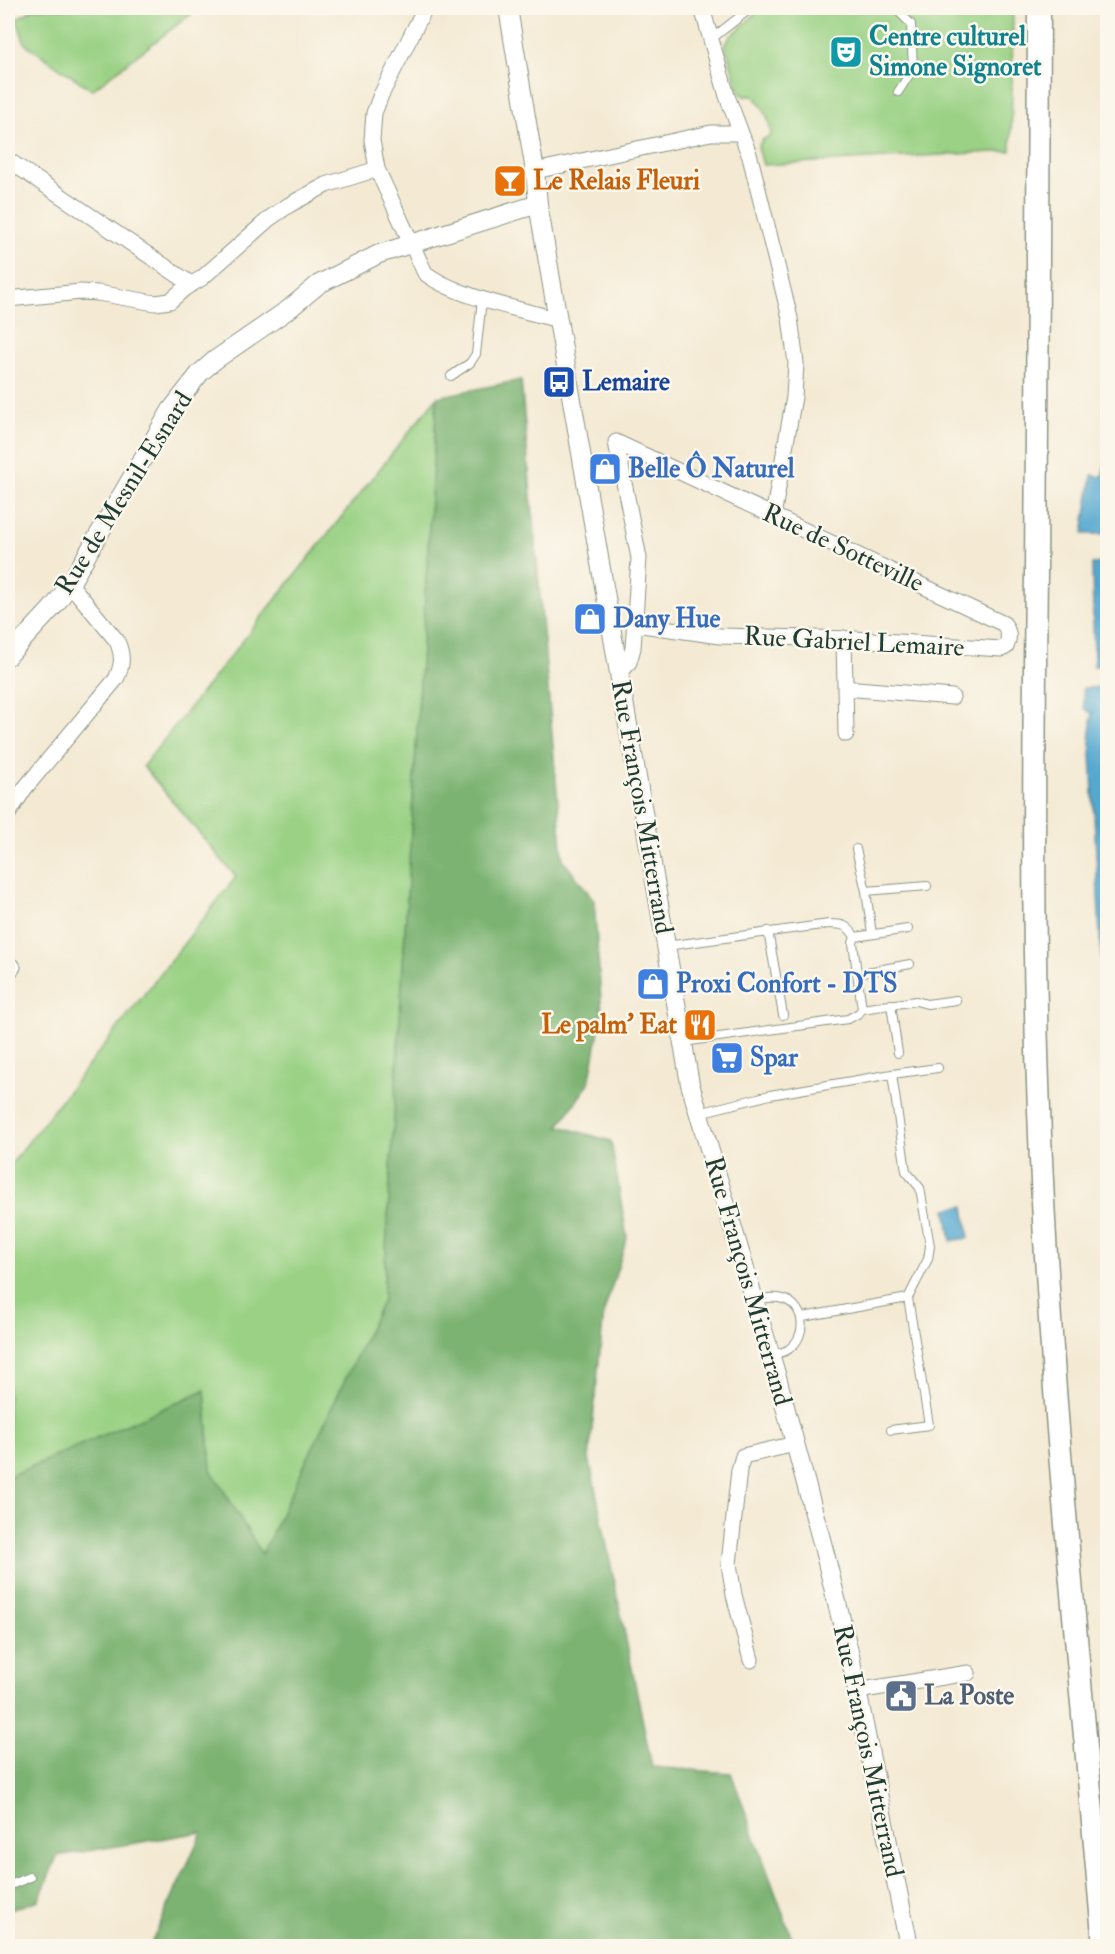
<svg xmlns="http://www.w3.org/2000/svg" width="1115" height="1954" font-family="'IM FELL Double Pica',serif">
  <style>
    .green { fill: #9ad184; stroke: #5c875c; stroke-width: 1.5 }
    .forest { fill: #7bb372; stroke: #4d7853; stroke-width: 1.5 }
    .water { fill: #54a8d0; stroke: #3a7282; stroke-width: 1.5 }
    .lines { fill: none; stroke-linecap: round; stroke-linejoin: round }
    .service-casing { stroke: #8a9484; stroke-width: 10 }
    .minor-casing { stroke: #8a9484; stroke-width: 17 }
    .tertiary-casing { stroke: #8a9484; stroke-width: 20 }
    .primary-casing { stroke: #8a9484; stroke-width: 25 }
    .service { stroke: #fff; stroke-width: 8 }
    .minor { stroke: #fff; stroke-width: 15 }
    .tertiary { stroke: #fff; stroke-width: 18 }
    .primary { stroke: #fff; stroke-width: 22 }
    .labels { text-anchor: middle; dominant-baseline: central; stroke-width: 5; stroke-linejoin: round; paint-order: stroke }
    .culture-label { font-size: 26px; font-weight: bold; fill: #0d838f; stroke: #fbf7ec; text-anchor: start }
    .food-label { font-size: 26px; font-weight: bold; fill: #c56008; stroke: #fbf7ec; text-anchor: start }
    .transit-label { font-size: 26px; font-weight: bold; fill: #164399; stroke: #fbf7ec; text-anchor: start }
    .shop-label { font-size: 26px; font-weight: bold; fill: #366cbe; stroke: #fbf7ec; text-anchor: start }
    .street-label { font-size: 26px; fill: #1f3d34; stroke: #fbf7ec }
    .service-label { font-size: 26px; font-weight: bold; fill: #4e5e75; stroke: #fbf7ec; text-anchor: start }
  </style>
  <rect width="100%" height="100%" fill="#fbf7ec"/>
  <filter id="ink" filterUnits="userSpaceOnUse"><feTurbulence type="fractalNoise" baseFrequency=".0167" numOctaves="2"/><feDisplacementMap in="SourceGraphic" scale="12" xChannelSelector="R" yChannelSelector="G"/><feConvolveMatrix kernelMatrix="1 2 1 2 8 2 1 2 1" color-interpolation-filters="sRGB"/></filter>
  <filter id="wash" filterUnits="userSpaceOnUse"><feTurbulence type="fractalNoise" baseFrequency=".008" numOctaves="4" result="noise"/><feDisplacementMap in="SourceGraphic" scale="24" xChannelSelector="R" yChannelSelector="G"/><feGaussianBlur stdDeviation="1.35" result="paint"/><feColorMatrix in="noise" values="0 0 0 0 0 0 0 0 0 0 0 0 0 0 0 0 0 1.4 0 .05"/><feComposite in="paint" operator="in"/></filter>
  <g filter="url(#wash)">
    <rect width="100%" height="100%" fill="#f4ead4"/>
    <path class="green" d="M35,8H188L191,14L92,90L25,44L19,25L15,20Z
      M762,8H1013L1011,151L763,165L758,147L763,139L771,136C770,119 765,109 753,96H744L739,91L725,45L731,36Z
      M437,397L383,1300L262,1555L211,1470L205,1390L8,1477V1168L236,877L143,766Z"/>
    <path class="forest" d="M521,380L563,860L594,900L602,1014L589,1083L559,1126L611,1141L627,1238L604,1312L589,1458L652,1767L731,1773L795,1946H150L202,1832L57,1856L39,1900L8,1911V1477L205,1390L211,1470L262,1554L383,1300L437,397Z"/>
    <path class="water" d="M1107,457V1076L1090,733L1092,714L1084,708L1083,688L1107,687L1105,667L1094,666L1092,564L1104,563L1107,534H1083L1092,475L1102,477Z
      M964,1206L969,1238L951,1241L946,1209Z"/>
  </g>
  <g filter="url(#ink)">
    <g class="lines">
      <g class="service-casing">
        <path id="service" d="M895,8L911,24L913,69L898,92
          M710,40L751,8
          M451,376L470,363L476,354L482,299
          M856,849L866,891
          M768,931L783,1015
          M872,934L866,891L927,886
          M666,946L829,924C843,924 848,925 855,937
          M857,974L910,964
          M891,1004L898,1053
          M862,1009L916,1001L927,1004L956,1000
          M683,1042L848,1019L859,1013L862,1009L853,943L855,937L908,929
          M892,1074L938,1068
          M699,1113L770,1095L892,1074L906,1171L920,1188L930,1246L928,1259L908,1298L803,1317
          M754,1300C762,1299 770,1297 778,1298C805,1301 809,1335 789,1349C784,1353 776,1353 771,1355
          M891,1430L929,1425L908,1298
          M8,1886L30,1877"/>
      </g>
      <g class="minor-casing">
        <path id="minor" d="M425,8L381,95L374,113L372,140L377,169L425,273C456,297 520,309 559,320
          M702,8L727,96L750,157L790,318L796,363L794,397L773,516
          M8,160L191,284
          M535,171L711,133H741
          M8,299L81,292L98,293L155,303L170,301L185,288L202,278L270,218L289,205L326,185L377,169
          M616,442L1004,624C1009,632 1010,638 1006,647L1001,649L854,639L720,636L635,624
          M616,442L639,558L633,648L629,662L619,675
          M844,638L846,734
          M845,688L952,697
          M8,814L25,788L116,679C123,665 123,655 117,641L70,584
          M8,973L13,967
          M751,1660L734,1595L729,1564L739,1470L743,1456L795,1444
          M857,1691L968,1673"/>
      </g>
      <g class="tertiary-casing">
        <path id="tertiary" d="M508,8L535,171L538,204L690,1084L777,1377L824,1550L850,1656L909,1946
          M8,656L55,605L70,584L171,410L200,373L215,360L289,309L319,284L379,254L538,204"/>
      </g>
      <g class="primary-casing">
        <path id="primary" d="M1039,8C1039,196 1037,385 1036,573C1034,752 1032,931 1039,1110C1049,1390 1080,1668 1104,1946"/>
      </g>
      <use href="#service" class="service"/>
      <use href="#minor" class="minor"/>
      <use href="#tertiary" class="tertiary"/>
      <use href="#primary" class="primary"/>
    </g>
  </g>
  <defs>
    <g id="theatre-square" transform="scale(1.725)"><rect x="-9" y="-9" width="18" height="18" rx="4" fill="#0f9aa8" stroke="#fbf7ec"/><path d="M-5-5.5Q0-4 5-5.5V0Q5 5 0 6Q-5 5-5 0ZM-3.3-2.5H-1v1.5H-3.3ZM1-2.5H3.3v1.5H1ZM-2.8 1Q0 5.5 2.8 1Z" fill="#fff"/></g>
    <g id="bar-square" transform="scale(1.725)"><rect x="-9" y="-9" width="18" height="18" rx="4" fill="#e8710a" stroke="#fbf7ec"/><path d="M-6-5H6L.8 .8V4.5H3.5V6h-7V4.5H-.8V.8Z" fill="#fff"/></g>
    <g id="bus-square" transform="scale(1.725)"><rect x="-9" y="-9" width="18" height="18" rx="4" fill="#1a4fb4" stroke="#fbf7ec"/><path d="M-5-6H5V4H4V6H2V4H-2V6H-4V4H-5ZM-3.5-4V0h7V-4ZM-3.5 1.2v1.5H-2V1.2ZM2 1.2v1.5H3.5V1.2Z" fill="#fff"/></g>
    <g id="shop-square" transform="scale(1.725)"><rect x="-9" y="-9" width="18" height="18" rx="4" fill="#3f7fe0" stroke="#fbf7ec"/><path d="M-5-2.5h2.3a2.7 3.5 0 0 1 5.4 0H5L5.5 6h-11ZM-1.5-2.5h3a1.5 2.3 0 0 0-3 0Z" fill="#fff"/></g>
    <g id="restaurant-square" transform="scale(1.725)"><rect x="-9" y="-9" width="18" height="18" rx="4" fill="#e8710a" stroke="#fbf7ec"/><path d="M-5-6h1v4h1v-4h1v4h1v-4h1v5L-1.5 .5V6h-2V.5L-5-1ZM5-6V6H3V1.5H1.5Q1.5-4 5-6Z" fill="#fff"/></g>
    <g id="supermarket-square" transform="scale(1.725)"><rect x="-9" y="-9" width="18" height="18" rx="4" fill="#3f7fe0" stroke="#fbf7ec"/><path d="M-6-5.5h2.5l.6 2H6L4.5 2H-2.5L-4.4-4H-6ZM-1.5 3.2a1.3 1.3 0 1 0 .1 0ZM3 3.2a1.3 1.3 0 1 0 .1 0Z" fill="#fff"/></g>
    <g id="civic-square" transform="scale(1.725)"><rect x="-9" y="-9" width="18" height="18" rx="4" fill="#5c6f8a" stroke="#fbf7ec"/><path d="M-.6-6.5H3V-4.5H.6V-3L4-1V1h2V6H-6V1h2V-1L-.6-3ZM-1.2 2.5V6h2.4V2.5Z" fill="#fff"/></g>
  </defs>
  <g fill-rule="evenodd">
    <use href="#theatre-square" x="846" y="52"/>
    <use href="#bar-square" x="510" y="181"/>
    <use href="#bus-square" x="559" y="382"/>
    <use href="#shop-square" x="605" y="469"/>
    <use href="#shop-square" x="590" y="619"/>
    <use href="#shop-square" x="653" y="984"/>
    <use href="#restaurant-square" x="700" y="1025"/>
    <use href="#supermarket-square" x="727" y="1058"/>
    <use href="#civic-square" x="901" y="1696"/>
  </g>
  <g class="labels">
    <g class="culture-label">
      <text x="869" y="37">Centre culturel<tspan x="869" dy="30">Simone Signoret</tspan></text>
    </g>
    <g class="food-label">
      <text x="533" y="181">Le Relais Fleuri</text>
      <text x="677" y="1025" text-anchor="end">Le palm' Eat</text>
    </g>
    <g class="transit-label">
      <text x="582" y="382">Lemaire</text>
    </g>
    <g class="shop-label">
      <text x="628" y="469">Belle Ô Naturel</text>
      <text x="613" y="619">Dany Hue</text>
      <text x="676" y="984">Proxi Confort - DTS</text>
      <text x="750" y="1058">Spar</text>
    </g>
    <g class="street-label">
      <text transform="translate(124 493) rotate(-58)">Rue de Mesnil-Esnard</text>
      <text transform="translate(843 548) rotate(25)">Rue de Sotteville</text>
      <text transform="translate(854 642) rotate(3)">Rue Gabriel Lemaire</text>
      <text transform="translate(642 807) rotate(80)">Rue François Mitterrand</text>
      <text transform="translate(748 1281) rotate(74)">Rue François Mitterrand</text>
      <text transform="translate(868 1751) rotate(78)">Rue François Mitterrand</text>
    </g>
    <g class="service-label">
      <text x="924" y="1696">La Poste</text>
    </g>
  </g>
  <rect width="1115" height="1954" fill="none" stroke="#fbf7ec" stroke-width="30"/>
</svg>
